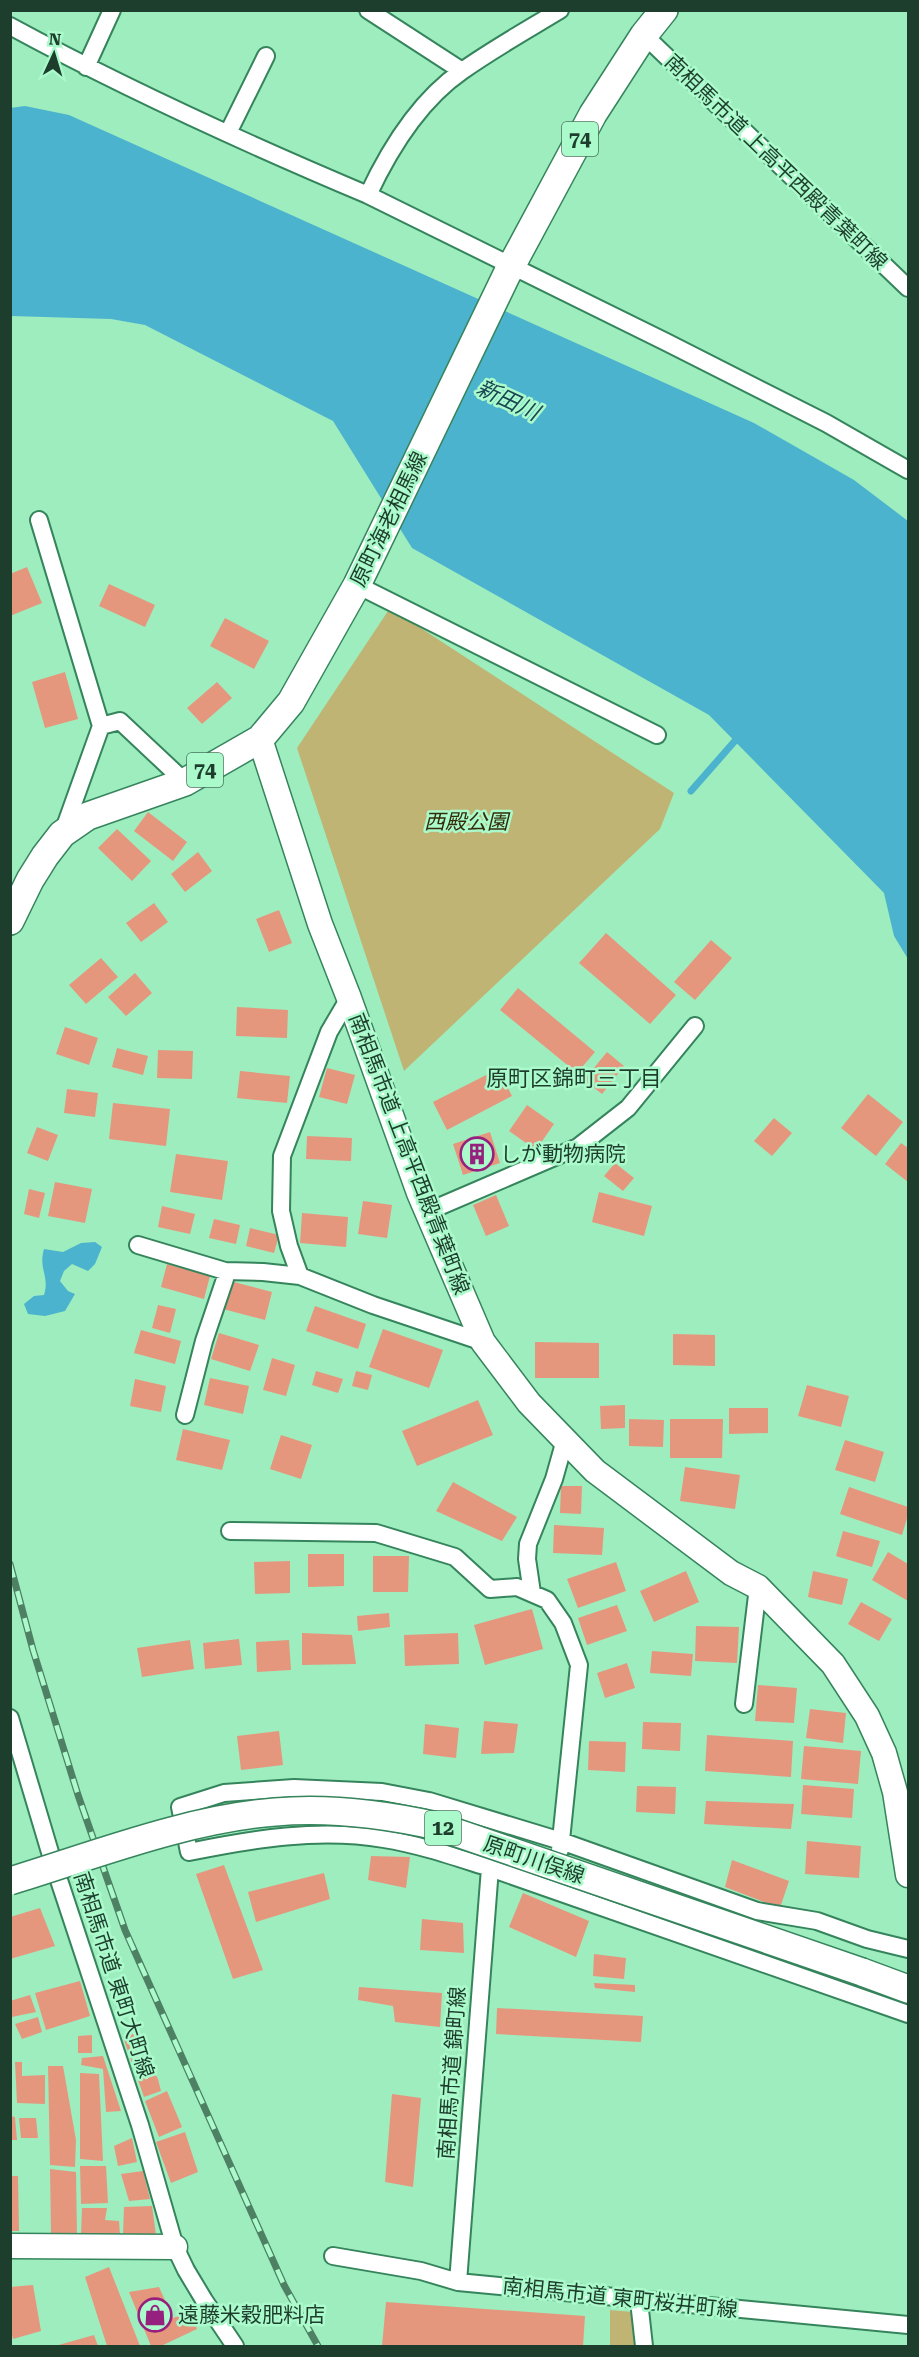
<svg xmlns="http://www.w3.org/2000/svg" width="919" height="2357" font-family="'Roboto Serif','Noto Sans JP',serif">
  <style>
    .green { fill: #c0b474 }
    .water { fill: #4cb3ce }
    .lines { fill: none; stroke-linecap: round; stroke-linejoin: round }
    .stream { stroke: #4cb3ce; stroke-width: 7 }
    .building { fill: #e5977e }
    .street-casing { stroke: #35845c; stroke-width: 20 }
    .secondary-casing { stroke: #35845c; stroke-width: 27 }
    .primary-casing { stroke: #35845c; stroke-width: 30 }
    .street { stroke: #fff; stroke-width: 16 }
    .secondary { stroke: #fff; stroke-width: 24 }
    .primary { stroke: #fff; stroke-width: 27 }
    .rail-casing { stroke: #4e8063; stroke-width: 7 }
    .rail { stroke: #abfacc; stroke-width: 4.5; stroke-dasharray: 14; stroke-linecap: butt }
    .primary-bridge-casing { stroke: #35845c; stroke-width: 30; stroke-linecap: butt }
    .primary-bridge { stroke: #fff; stroke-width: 27 }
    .labels { text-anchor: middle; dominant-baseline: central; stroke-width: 5; stroke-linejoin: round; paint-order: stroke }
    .shield { fill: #abfacc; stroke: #48765c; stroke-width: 1.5 }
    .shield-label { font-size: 20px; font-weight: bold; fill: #1d3e2c }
    .street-label { font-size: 21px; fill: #1d3e2c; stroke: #abfacc }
    .park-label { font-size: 21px; font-style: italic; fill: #342d09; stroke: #abfacc }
    .poi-label { font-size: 21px; fill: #1d3e2c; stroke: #abfacc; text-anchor: start }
    .water-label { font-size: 22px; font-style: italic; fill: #194753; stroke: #abfacc }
    .neighbourhood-label { font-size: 22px; fill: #1d3e2c; stroke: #abfacc }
  </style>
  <rect width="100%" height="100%" fill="#9eedbf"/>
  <path class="green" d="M390,608L674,793L660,829L404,1071L297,748Z
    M610,2310L633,2312L637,2346H610Z"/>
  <path class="water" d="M25,106L69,115L754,423L854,480L908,521V959L894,936L884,893L709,715L412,548L333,421L145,325L111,319L11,316L10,108Z
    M95,1242L102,1247L95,1264L88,1271L72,1264L64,1271L60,1281L68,1291L75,1294L65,1311L45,1316L28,1314L24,1304L34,1296L44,1295C50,1276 38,1269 44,1249L63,1252L81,1243Z"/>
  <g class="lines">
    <path class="stream" d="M691,791L741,734"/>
  </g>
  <path class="building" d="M27,567L42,603L10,616V574Z
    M109,584L155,605L145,627L99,606Z
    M225,618L269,641L254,669L210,646Z
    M65,672L78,719L45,728L32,682Z
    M217,682L232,698L202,724L187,708Z
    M148,812L187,842L173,861L134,831Z
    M117,829L151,861L132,881L98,848Z
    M198,852L212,871L185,892L171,874Z
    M154,903L168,922L141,942L126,923Z
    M279,910L292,943L269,952L256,919Z
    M606,933L676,995L650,1024L579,963Z
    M711,940L732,958L695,1000L674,982Z
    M101,958L118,977L86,1004L69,985Z
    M135,973L152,993L126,1016L108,997Z
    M518,988L595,1052L577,1073L500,1010Z
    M237,1007L288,1010L287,1038L236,1036Z
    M65,1027L98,1038L89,1065L56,1054Z
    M117,1048L148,1056L143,1075L112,1067Z
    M158,1050L193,1051L192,1079L157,1078Z
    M607,1052L624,1066L602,1094L584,1080Z
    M327,1068L355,1075L347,1104L319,1097Z
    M498,1069L512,1096L447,1130L433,1102Z
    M240,1071L290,1076L287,1103L237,1098Z
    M67,1089L98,1093L95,1117L64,1113Z
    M868,1094L903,1122L876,1156L841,1128Z
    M113,1103L170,1109L166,1146L109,1139Z
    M527,1105L554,1124L536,1150L509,1131Z
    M774,1118L792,1133L772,1156L754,1141Z
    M37,1127L58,1135L48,1161L27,1153Z
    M490,1132L500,1163L463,1175L453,1144Z
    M307,1136L352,1138L351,1161L306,1159Z
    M901,1143L908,1148V1182L885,1164Z
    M176,1154L228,1161L222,1200L170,1192Z
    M615,1163L634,1178L623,1191L604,1176Z
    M55,1182L92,1189L85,1223L48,1216Z
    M29,1189L45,1193L39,1218L24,1214Z
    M599,1192L652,1206L644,1236L592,1222Z
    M496,1195L509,1226L486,1236L473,1205Z
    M363,1201L392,1205L387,1238L358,1234Z
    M162,1206L195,1214L190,1234L158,1227Z
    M302,1213L348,1217L346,1247L300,1243Z
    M214,1219L240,1225L236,1244L209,1238Z
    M250,1228L279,1235L274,1253L246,1246Z
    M167,1264L210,1276L204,1299L161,1287Z
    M230,1281L272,1292L265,1320L223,1309Z
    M158,1305L176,1309L170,1333L152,1328Z
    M315,1306L366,1324L358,1349L306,1331Z
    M383,1329L443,1350L429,1388L369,1367Z
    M141,1330L181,1341L175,1364L134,1353Z
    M219,1333L259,1345L250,1371L211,1359Z
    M673,1334L715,1335V1366L673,1365Z
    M535,1342L599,1343V1378H535Z
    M272,1358L295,1365L286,1396L263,1390Z
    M316,1371L343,1379L338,1393L312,1385Z
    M356,1371L372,1375L368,1390L352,1386Z
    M210,1378L249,1386L243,1414L204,1405Z
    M135,1379L166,1386L161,1412L130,1406Z
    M807,1385L849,1396L841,1427L798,1416Z
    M478,1400L493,1435L417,1466L402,1431Z
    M625,1405V1428L601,1429L600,1406Z
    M729,1408H768V1433L729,1434Z
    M629,1419L664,1420L663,1447L629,1446Z
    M670,1419H723L722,1458H670Z
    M183,1429L230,1440L222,1470L176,1460Z
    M281,1435L312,1445L301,1479L270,1469Z
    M845,1440L884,1452L875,1482L835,1470Z
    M685,1467L740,1475L735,1509L680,1501Z
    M453,1482L517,1517L502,1541L436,1511Z
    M561,1486H582L581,1514L560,1513Z
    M849,1487L908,1507V1515L902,1535L840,1514Z
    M554,1525L604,1528L602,1555L553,1553Z
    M843,1531L880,1541L872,1567L836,1556Z
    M888,1552L908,1564V1601L872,1580Z
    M308,1554H344V1586L308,1587Z
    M373,1556H409L408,1592H373Z
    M290,1561V1593L255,1594L254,1562Z
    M616,1562L626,1591L578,1608L567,1579Z
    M686,1571L699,1602L654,1622L640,1591Z
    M813,1571L848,1579L842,1605L808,1597Z
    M861,1602L892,1619L879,1641L848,1624Z
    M617,1605L627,1631L587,1645L578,1618Z
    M532,1609L543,1649L485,1665L474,1625Z
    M389,1613L390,1627L358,1631L357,1616Z
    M696,1626L739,1627L737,1663L695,1661Z
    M302,1633L352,1635L356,1664L302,1665Z
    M458,1633L459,1664L405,1666L404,1635Z
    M239,1639L242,1665L205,1669L203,1643Z
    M190,1640L194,1669L142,1677L137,1648Z
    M289,1640L291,1670L257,1672L256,1642Z
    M652,1651L693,1654L691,1676L650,1673Z
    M627,1663L635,1688L605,1698L597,1673Z
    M758,1685L797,1688L794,1723L755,1721Z
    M810,1709L846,1713L843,1743L806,1738Z
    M484,1721L518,1724L514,1753L481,1754Z
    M643,1722L681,1723L680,1751L642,1749Z
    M425,1724L459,1728L456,1758L423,1754Z
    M279,1731L283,1765L241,1770L237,1736Z
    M707,1735L793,1741L791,1777L705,1771Z
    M589,1741L626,1742L625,1772L588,1770Z
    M804,1746L861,1751L858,1784L801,1779Z
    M803,1785L854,1789L852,1818L801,1814Z
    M637,1786L676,1787L675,1814L636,1812Z
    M706,1801L794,1804L791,1829L704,1824Z
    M807,1841L861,1846L859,1878L805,1874Z
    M371,1856L410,1857L406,1888L368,1880Z
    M732,1860L789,1881L780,1908L725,1887Z
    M224,1865L263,1970L233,1979L196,1874Z
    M324,1873L330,1899L256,1922L248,1892Z
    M523,1893L589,1921L576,1957L509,1927Z
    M40,1908L55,1946L10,1959V1917Z
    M422,1919L463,1923L464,1953L420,1950Z
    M594,1954L626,1958L624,1979L593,1976Z
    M80,1981L90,2016L46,2030L35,1993Z
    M594,1983L635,1985V1992L595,1988Z
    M359,1987L442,1993L440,2027L395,2022L393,2006L358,2000Z
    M30,1995L36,2012L12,2017L10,2001Z
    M497,2008L643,2016L641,2042L496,2034Z
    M38,2017L42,2032L22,2039L15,2024Z
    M133,2034L158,2079L161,2091L144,2097L123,2037Z
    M92,2035V2053H78V2036Z
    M103,2056L121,2111L106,2112L103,2069L81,2065L82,2058Z
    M15,2062H22V2076L45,2075V2104L17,2103Z
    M48,2066H63L76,2140L75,2167L50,2165Z
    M80,2073L99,2074L103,2161L80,2159Z
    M167,2091L182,2127L159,2137L145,2101Z
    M392,2094L421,2098L413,2187L385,2182Z
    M10,2116L15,2117L17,2140H10Z
    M19,2118H36L38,2138H21Z
    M185,2132L198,2172L171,2183L156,2142Z
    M132,2138L137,2162L118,2166L114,2146Z
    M80,2166H106L108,2203L81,2204Z
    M50,2169L76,2172L77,2234H51Z
    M143,2171L150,2199L129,2201L121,2174Z
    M10,2176H18L19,2231H10Z
    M152,2206L156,2235L123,2234L124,2207Z
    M82,2208H107L105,2220L119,2221L120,2235L81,2234Z
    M109,2267L140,2346H107L85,2277Z
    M33,2285L41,2331L13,2339L10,2327V2287Z
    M159,2287L173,2318L192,2311L197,2329L161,2346H151L129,2292Z
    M386,2302L585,2316L583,2346H382Z
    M94,2335L98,2346H55Z"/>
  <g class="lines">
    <g class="street-casing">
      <path id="street" d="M368,10L462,71
        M560,10C527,30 493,49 462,71C420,100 389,150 368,195L666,342L826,423L908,470
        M10,26C126,89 247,144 368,195
        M644,35L908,288
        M86,67L112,10
        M228,133L266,56
        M39,520L101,726L120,721L185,782
        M357,585L657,735
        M63,832L101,726
        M429,1211L578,1147L628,1108L695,1026
        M138,1245L225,1271L263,1272L300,1276L373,1305L483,1342
        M300,1276L289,1246L281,1211L282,1156L329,1032L349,998
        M185,1415L204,1341L225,1279V1271
        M230,1531L376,1533L455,1557L490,1589L517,1587L547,1600L563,1623L579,1665L560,1850
        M532,1593L527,1559L528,1544L554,1479L565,1440
        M744,1704L758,1587
        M10,1718L52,1859L140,2125L175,2247L186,2270L204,2300L235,2346
        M908,1949L867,1939L817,1921L757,1911L561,1841L429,1801L382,1792L294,1788L224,1793L180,1807L189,1852C253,1839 319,1828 384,1839C421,1845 455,1857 490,1868L908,2014
        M333,2256L421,2271L458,2282L908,2325
        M458,2282L490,1868
        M639,2301L644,2346"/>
    </g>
    <g class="secondary-casing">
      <path id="secondary" d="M260,739L320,924L349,998L419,1193L483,1342L529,1403L595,1471L731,1573L758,1587L833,1664L867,1716L884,1753L895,1792L908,1875
        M10,2246L175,2247"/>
    </g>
    <g class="primary-casing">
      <path id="primary" d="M10,921L30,880L45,856L62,834L88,816L185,782L260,739L291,702L357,585L507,274L593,114L644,35L664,10
        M862,1972L908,1989"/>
    </g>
    <use href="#street" class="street"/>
    <use href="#secondary" class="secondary"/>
    <use href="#primary" class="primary"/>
    <g class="rail-casing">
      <path id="rail" d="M10,1564L33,1650L78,1795L125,1930L284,2285L318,2346"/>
    </g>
    <use href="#rail" class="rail"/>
    <g class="primary-bridge-casing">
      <path id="primary-bridge" d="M10,1881C95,1855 187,1819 275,1812C330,1807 383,1814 437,1826L862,1972"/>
    </g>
    <use href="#primary-bridge" class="primary-bridge"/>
  </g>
  <defs>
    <g id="building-ring" transform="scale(1.725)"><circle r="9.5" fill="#abfacc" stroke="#96207d" stroke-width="1.5"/><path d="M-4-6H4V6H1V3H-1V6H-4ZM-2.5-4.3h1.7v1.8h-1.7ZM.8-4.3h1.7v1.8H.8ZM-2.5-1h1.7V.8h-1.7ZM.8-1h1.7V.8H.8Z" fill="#96207d"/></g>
    <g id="shop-ring" transform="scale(1.725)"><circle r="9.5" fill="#abfacc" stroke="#96207d" stroke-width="1.5"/><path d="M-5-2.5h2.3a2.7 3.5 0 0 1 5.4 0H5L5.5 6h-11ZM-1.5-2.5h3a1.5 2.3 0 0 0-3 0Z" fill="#96207d"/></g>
  </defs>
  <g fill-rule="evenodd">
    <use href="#building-ring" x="477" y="1154"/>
    <use href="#shop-ring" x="155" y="2315"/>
  </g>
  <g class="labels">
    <g class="shield">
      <rect x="562" y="122" width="36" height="34" rx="4.5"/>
      <rect x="187" y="753" width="36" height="34" rx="4.5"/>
      <rect x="425" y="1811" width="36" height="34" rx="4.5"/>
    </g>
    <g class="shield-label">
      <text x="580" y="139">74</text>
      <text x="205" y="770">74</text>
      <text x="443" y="1828">12</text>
    </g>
    <g class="street-label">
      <text transform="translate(776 162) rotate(44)">南相馬市道 上高平西殿青葉町線</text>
      <text transform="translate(389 519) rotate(-64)">原町海老相馬線</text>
      <text transform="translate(409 1154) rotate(69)">南相馬市道 上高平西殿青葉町線</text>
      <text transform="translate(534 1860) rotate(19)">原町川俣線</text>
      <text transform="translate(114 1975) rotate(72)">南相馬市道 東町大町線</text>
      <text transform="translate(452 2073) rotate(-86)">南相馬市道 錦町線</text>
      <text transform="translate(620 2298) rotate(6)">南相馬市道 東町桜井町線</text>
    </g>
    <g class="park-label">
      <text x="466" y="822">西殿公園</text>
    </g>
    <g class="poi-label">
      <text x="500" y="1154">しが動物病院</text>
      <text x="178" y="2315">遠藤米穀肥料店</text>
    </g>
    <g class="water-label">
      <text transform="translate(508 400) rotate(25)">新田川</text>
    </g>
    <g class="neighbourhood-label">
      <text x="574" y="1078">原町区錦町三丁目</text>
    </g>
  </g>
  <rect width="919" height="2357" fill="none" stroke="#1d3e2c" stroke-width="24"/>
  <g transform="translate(54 54) rotate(4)" stroke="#abfacc" stroke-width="4.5" paint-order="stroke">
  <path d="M0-4.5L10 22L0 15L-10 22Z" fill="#1d3e2c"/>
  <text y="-9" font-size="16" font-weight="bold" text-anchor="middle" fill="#1d3e2c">N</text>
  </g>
</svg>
